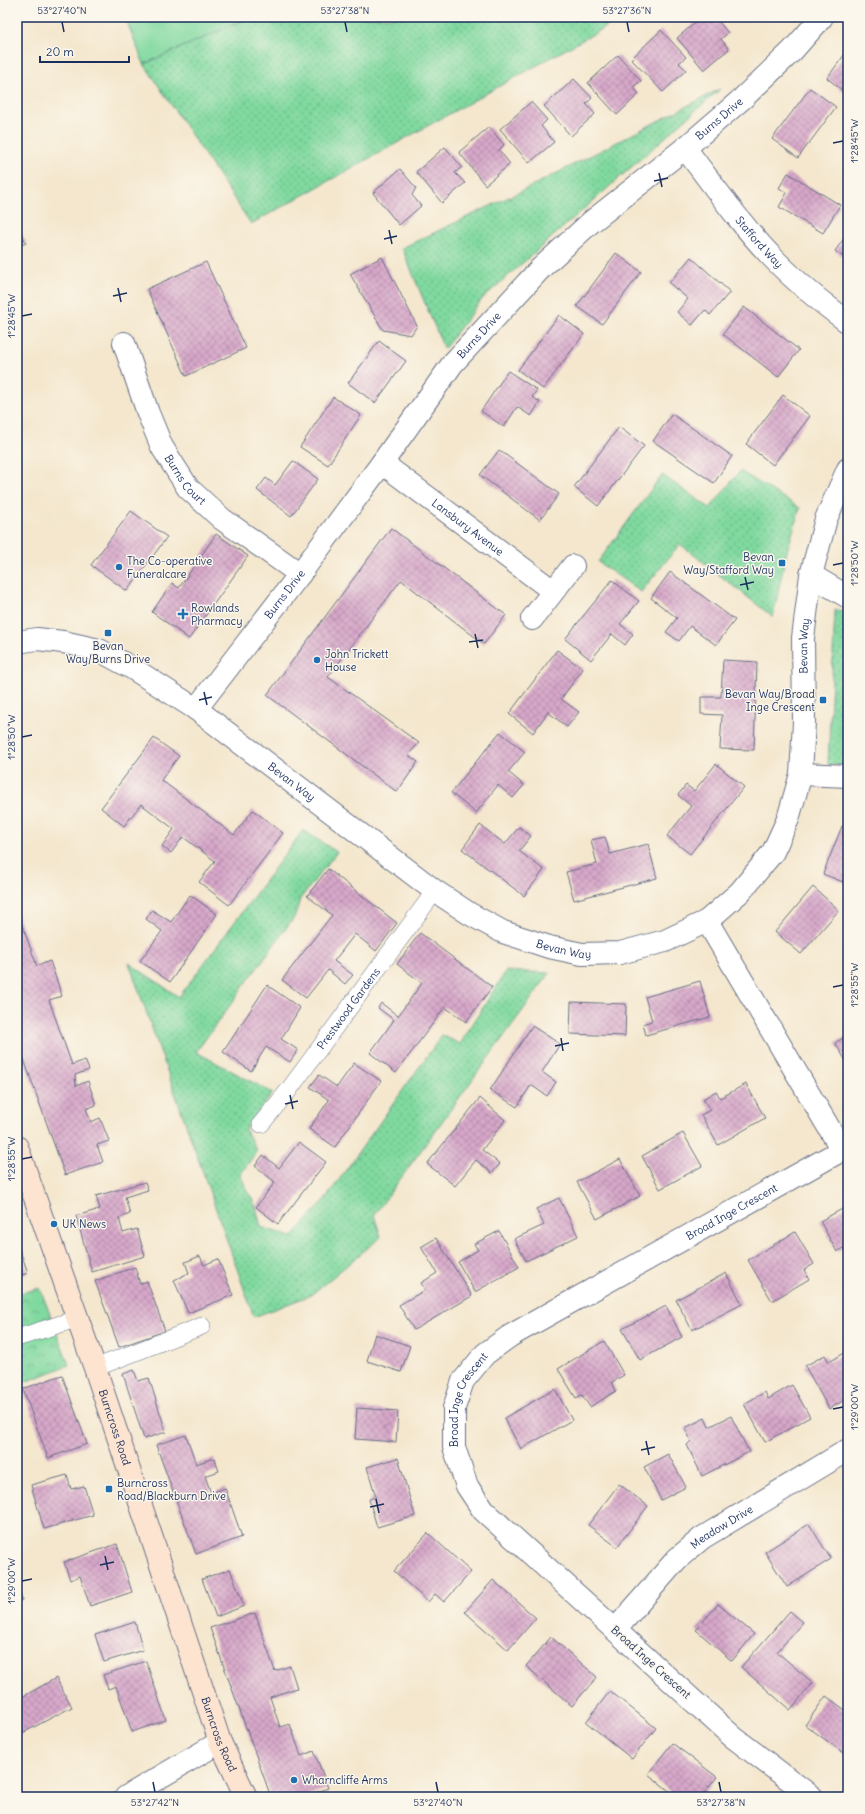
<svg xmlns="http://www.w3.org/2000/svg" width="865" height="1814" font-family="Delius,sans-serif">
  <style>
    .grass { fill: url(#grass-dots); stroke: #4e847e }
    .park { fill: url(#park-crowns); stroke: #4e847e }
    .garden { fill: #80d99f; stroke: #4e847e }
    .building { fill: url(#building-cross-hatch) }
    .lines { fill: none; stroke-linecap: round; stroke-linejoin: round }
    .service-casing { stroke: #676f85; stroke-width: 18 }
    .minor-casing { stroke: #676f85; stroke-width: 24 }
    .secondary-casing { stroke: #676f85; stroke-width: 24 }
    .service { stroke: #fff; stroke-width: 17 }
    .minor { stroke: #fff; stroke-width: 22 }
    .secondary { stroke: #fde4d0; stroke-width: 22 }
    .ticks { fill: none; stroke: #1b2f5e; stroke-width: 1.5 }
    .poi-dot { fill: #1f6fb2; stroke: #fbf7ec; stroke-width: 1.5 }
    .labels { text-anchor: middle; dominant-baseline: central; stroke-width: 3; stroke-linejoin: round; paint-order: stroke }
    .street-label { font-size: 11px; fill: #1b2f5e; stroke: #fbf7ec }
    .poi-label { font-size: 11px; fill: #1b2f5e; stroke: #fbf7ec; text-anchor: start }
    .neatline { fill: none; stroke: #1b2f5e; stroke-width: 1.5 }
    .ticks-label { font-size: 10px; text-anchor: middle; fill: #1b2f5e }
  </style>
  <defs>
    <pattern id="grass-dots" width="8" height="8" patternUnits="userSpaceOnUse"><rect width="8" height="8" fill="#80d99f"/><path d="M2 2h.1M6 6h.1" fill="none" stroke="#68b085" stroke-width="1.8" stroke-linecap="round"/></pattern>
    <pattern id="park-crowns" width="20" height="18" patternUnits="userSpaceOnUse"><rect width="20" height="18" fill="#80d99f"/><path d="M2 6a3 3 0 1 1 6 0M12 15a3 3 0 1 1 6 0" fill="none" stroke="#68b085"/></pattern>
    <pattern id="building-cross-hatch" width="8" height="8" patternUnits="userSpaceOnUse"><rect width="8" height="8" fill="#d7a7c9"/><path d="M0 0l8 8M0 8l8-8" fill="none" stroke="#ae88a6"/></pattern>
  </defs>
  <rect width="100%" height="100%" fill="#fbf7ec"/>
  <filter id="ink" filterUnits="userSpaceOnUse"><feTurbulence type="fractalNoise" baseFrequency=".025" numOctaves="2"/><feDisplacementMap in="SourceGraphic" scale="8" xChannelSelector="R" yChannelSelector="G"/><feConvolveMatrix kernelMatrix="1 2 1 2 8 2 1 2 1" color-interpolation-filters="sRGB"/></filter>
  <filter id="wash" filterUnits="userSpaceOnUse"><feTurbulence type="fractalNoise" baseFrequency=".012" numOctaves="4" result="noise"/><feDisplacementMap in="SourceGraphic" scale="16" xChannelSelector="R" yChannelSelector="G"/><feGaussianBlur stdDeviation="0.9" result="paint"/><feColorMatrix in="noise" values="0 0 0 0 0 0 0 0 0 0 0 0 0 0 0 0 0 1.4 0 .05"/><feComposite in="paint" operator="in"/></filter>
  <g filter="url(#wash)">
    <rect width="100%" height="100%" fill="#f4e7ce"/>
    <path class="grass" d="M250,17H618L606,27L251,224L144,64Z
      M720,89L483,298L444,349L402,248L526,189Z
      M740,471L800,508L785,558L773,617L680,544L641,592L598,562L662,475L710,508Z
      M835,610L848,611V766L828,765Z
      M303,830L337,852L300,899L295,916L196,1052L273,1093L245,1129L257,1151L240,1175L256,1207L261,1227L292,1237L324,1201L442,1035L460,1044L506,971L550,973L374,1215L381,1237L311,1295L254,1317L129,963L179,997Z"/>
    <path class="park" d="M40,1288L69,1365L17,1385V1294Z"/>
    <path class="garden" d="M125,17H250L144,64Z"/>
    <g id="blocks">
      <path class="building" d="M702,17H715L728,33L721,39L729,49L704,70L677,38Z
        M661,30L686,57L679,63L686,70L663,92L631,59Z
        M848,50V95L827,78Z
        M618,55L641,81L633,87L639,94L617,115L588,83Z
        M574,79L592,98L586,104L595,114L571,136L544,106Z
        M810,88L836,107L798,158L772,139Z
        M531,102L547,120L541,126L554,142L529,163L500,129Z
        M489,127L504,145L499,150L510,164L485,185L459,152Z
        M445,147L462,167L455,173L465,183L442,203L416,172Z
        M400,169L416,188L412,195L421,206L399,225L373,193Z
        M788,173L840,205L823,233L779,207L787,193L779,188Z
        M17,224L26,243L17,247Z
        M848,233V260L835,251Z
        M616,253L641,272L602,324L577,306Z
        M382,257L417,326L411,335L383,330L350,274Z
        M691,257L730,292L710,315L705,310L692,325L677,312L688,299L669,283Z
        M206,262L246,348L186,376L147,289Z
        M744,307L799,350L778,377L723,334Z
        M559,315L584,334L543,389L518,370Z
        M379,341L406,361L375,403L348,383Z
        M508,371L537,390L532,397L540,402L531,416L517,407L504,427L481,411Z
        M783,395L810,416L773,465L746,444Z
        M333,397L361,415L328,465L300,447Z
        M672,414L732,456L714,483L653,441Z
        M619,427L644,446L598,506L574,487Z
        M499,450L559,494L540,520L480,475Z
        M293,461L318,479L291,516L257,490L266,478L275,485Z
        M131,511L167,537L127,591L91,565Z
        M391,528L506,615L484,644L401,580L328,677L419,743L408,755L418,762L397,792L267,695Z
        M216,534L248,556L189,639L152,612L172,583L179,588Z
        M670,572L735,620L716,645L690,626L679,641L666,632L677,618L651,598Z
        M612,580L639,601L620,624L633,634L625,645L612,634L591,660L565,639Z
        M557,650L583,669L561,699L579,712L567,727L548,712L533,733L509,714Z
        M723,660L757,662L754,750L720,749L722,715L701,714V697H721Z
        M500,732L525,752L508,772L524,785L513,798L498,785L476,813L451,793Z
        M154,738L179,756L161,780L234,835L253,810L283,833L229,905L199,882L215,861L183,837L171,853L162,846L174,829L141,804L124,826L101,808Z
        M716,764L744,787L690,854L667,836L691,806L678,795L686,785L694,791Z
        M480,825L505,844L519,827L531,836L519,851L544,870L524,896L462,849Z
        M842,826L848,829V884L823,874Z
        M605,837L610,854L648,844L657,878L574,900L566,872L597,864L591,840Z
        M328,869L397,923L376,951L355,934L334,961L353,975L345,984L328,970L306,998L282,980L332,915L307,896Z
        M813,887L839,910L801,954L775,932Z
        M190,895L217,914L170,982L140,961L162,931L146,919L152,910L171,922Z
        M17,911L37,966L50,961L62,996L49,1000L72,1065L85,1060L89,1070L75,1075L76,1086L88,1081L96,1105L86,1109L91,1122L100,1118L109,1141L97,1145L103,1162L65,1175L17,1040Z
        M420,933L492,987L466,1022L445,1007L396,1073L370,1053L394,1020L378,1008L381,1003L398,1016L422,983L397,964Z
        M700,981L710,1017L646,1035L643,1024L652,1021L645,997Z
        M267,985L300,1008L281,1039L298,1050L290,1062L266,1047L251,1071L223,1052Z
        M571,1002L626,1004L625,1036L570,1034Z
        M532,1026L560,1044L542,1072L556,1082L547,1096L531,1085L517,1107L490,1090Z
        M848,1035V1064L835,1043Z
        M354,1063L381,1081L335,1147L309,1129L329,1100L310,1087L319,1075L337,1087Z
        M746,1084L765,1118L718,1145L701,1115L710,1110L703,1099L716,1091L720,1098Z
        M480,1098L505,1120L482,1150L500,1164L492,1173L476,1160L455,1186L427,1164Z
        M683,1133L702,1166L660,1189L642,1156Z
        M299,1142L326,1162L278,1224L256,1207L275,1182L255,1166L263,1155L279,1168Z
        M620,1159L640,1196L597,1219L577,1182Z
        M145,1182L148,1190L125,1197L130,1214L119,1218L123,1233L137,1229L145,1256L92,1272L76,1216L100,1209L96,1196Z
        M559,1198L578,1236L526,1261L514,1239L544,1225L536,1209Z
        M848,1206V1245L837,1252L820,1221Z
        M499,1231L519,1267L475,1292L458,1262L478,1250L474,1244Z
        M795,1232L814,1264L804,1270L809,1279L772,1301L748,1260Z
        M436,1238L472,1296L414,1330L399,1305L425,1290L421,1283L437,1273L421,1247Z
        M17,1242L28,1273L17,1277Z
        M200,1256L204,1265L218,1259L233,1295L188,1313L174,1280L189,1273L185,1262Z
        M135,1267L140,1284L147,1281L165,1331L119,1347L95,1281Z
        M726,1273L742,1304L692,1330L676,1300Z
        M666,1306L682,1337L640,1360L622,1329Z
        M375,1334L410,1346L401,1372L367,1361Z
        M604,1341L624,1375L612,1382L616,1391L590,1407L582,1395L576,1398L558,1369Z
        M848,1351V1398L829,1409L805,1366L825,1355L829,1362Z
        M134,1370L138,1381L149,1378L166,1432L144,1439L123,1374Z
        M62,1375L87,1444L48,1458L23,1389Z
        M792,1385L810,1417L765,1442L744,1404L765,1392L768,1399Z
        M555,1389L572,1420L521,1449L504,1418Z
        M357,1408L398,1411L396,1442L355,1439Z
        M731,1416L749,1452L702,1476L687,1445L691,1441L685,1428L705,1418L709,1427Z
        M186,1435L196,1464L214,1458L219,1471L205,1476L211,1493L225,1488L242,1537L196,1554L156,1445Z
        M668,1454L686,1487L661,1500L644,1467Z
        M398,1458L415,1516L377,1527L369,1499L376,1497L367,1467Z
        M67,1475L71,1489L84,1486L93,1515L44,1529L31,1485Z
        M619,1484L648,1506L617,1547L588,1525Z
        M809,1524L831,1559L787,1587L765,1552Z
        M428,1533L471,1572L444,1602L435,1594L428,1602L394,1571Z
        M117,1544L132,1592L90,1606L80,1576L70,1580L64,1562Z
        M230,1569L244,1606L216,1617L202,1579Z
        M493,1580L536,1618L508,1650L465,1612Z
        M17,1584L22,1600L17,1602Z
        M718,1604L754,1634L732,1661L696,1630Z
        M790,1611L803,1622L777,1652L813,1683L790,1710L741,1667Z
        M255,1613L275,1671L290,1666L297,1688L270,1697L280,1727L290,1724L301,1756L314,1751L328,1788L304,1797H271L210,1628Z
        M135,1622L143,1650L104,1662L95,1635Z
        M551,1637L597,1677L572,1706L526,1666Z
        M146,1661L166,1720L132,1732L116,1686L108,1689L103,1675Z
        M56,1678L72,1707L17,1736V1700Z
        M610,1691L656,1728L632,1759L586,1722Z
        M826,1696L848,1712V1756L805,1725Z
        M672,1743L717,1777L701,1797H677L648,1774Z"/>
    </g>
  </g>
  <g filter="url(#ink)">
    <use href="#blocks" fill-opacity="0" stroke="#676f85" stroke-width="1"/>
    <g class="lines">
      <g class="service-casing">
        <g id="service">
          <path id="s1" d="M261,1124L288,1091L435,891"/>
          <path d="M17,1338L76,1319"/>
          <path d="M95,1368L202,1326"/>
        </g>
      </g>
      <g class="minor-casing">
        <g id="minor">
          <path id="s2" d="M685,148C713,185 741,225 773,258C796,282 822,303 848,322"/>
          <path id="s3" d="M124,343L148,413L162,447L188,488L222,519L300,574"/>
          <path id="s4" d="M382,463L553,591"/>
          <path d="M811,575L848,597"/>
          <path d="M532,619L573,566"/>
          <path id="s5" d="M17,642L37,639L63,642L99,650L132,668L196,709L435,891L470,914L503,932L549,947L582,954L620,953L665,941L707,921L740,892L773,852L788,819L801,774L804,722L803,638L811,575L826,519L848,469"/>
          <path id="s6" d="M196,709L300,574L382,463L453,363L541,268L590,223L685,148L743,98L793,50L822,17"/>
          <path d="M801,774L848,776"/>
          <path d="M707,921L842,1150L848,1147"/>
          <path id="s7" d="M616,1629L677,1559L702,1538L848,1450"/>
          <path d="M126,1797L220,1742"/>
          <path id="s8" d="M812,1797L733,1737L483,1510L467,1486L454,1447V1408L463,1381L485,1354L510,1336L842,1150"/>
        </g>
      </g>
      <g class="secondary-casing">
        <g id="secondary">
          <path id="s9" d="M17,1147L95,1368L220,1742L246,1797"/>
        </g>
      </g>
      <use href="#service" class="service"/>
      <use href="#minor" class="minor"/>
      <use href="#secondary" class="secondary"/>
    </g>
  </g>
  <path class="ticks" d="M62,22L64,32M345,22L347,32M627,22L629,32M833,143L843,141M659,173L662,187M654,181L668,178M389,230L392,244M384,239L397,236M118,288L121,302M113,296L127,293M22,316L32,314M833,565L843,563M745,577L748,590M740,585L754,582M475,634L478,648M469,642L483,640M204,692L207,705M199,700L212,697M22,737L32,735M833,987L843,985M561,1038L563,1051M555,1046L569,1043M290,1095L293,1109M285,1104L298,1101M22,1159L32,1157M833,1409L843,1407M646,1441L649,1455M641,1450L655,1447M376,1499L379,1513M370,1507L384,1504M105,1556L108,1570M100,1565L114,1562M22,1581L32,1579M153,1782L155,1792M436,1782L438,1792M719,1782L721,1792"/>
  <g class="poi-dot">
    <rect x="778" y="559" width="8" height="8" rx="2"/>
    <circle cx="119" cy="567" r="4"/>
    <path d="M181 608h4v4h4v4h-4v4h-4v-4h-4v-4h4z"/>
    <rect x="104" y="629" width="8" height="8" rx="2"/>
    <circle cx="317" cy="660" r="4"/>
    <rect x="819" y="696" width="8" height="8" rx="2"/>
    <circle cx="54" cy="1224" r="4"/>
    <rect x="105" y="1485" width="8" height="8" rx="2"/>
    <circle cx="294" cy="1780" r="4"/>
  </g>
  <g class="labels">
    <g class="street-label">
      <text stroke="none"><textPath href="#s6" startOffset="793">Burns Drive</textPath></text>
      <text stroke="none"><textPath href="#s2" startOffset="120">Stafford Way</textPath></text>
      <text stroke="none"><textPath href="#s6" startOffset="469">Burns Drive</textPath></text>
      <text stroke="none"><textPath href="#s3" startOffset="151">Burns Court</textPath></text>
      <text stroke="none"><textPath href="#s4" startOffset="107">Lansbury Avenue</textPath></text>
      <text stroke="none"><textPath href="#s6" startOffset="145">Burns Drive</textPath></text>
      <text stroke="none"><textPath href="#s5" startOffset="1097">Bevan Way</textPath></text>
      <text stroke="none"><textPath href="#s5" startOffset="317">Bevan Way</textPath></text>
      <text stroke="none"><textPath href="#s5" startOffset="640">Bevan Way</textPath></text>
      <text stroke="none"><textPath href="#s1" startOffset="145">Prestwood Gardens</textPath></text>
      <text stroke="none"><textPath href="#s8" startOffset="894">Broad Inge Crescent</textPath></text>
      <text stroke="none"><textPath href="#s8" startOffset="558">Broad Inge Crescent</textPath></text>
      <text stroke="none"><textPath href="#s9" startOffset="297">Burncross Road</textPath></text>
      <text stroke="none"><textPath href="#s7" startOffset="148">Meadow Drive</textPath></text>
      <text transform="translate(651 1662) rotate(42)">Broad Inge Crescent</text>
      <text stroke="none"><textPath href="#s9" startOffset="621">Burncross Road</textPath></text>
    </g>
    <g class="poi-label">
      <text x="774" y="557" text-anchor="end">Bevan<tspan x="774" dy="13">Way/Stafford Way</tspan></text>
      <text x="127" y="561">The Co-operative<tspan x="127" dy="13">Funeralcare</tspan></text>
      <text x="191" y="608">Rowlands<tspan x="191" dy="13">Pharmacy</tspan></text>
      <text x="108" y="646" text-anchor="middle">Bevan<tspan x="108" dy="13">Way/Burns Drive</tspan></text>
      <text x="325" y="654">John Trickett<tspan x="325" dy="13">House</tspan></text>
      <text x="815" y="694" text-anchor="end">Bevan Way/Broad<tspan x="815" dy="13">Inge Crescent</tspan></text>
      <text x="62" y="1224">UK News</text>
      <text x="117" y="1483">Burncross<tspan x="117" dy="13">Road/Blackburn Drive</tspan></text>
      <text x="302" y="1780">Wharncliffe Arms</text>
    </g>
  </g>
  <rect width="865" height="1814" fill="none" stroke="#fbf7ec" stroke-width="44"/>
  <path d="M40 56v6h89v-6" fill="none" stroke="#1b2f5e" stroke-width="2"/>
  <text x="46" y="56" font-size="12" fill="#1b2f5e" stroke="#fbf7ec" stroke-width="3" paint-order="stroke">20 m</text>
  <rect x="22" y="22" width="821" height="1770" class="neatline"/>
  <g class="ticks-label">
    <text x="62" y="14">53°27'40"N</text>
    <text x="345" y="14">53°27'38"N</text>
    <text x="627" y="14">53°27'36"N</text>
    <text transform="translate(854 141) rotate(-90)" y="4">1°28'45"W</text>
    <text transform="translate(11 316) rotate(-90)" y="4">1°28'45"W</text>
    <text transform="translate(854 563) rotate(-90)" y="4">1°28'50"W</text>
    <text transform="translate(11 737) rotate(-90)" y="4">1°28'50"W</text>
    <text transform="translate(854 985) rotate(-90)" y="4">1°28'55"W</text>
    <text transform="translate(11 1159) rotate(-90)" y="4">1°28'55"W</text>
    <text transform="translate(854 1407) rotate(-90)" y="4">1°29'00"W</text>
    <text transform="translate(11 1581) rotate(-90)" y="4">1°29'00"W</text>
    <text x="155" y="1806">53°27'42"N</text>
    <text x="438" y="1806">53°27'40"N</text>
    <text x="721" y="1806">53°27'38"N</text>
  </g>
</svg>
